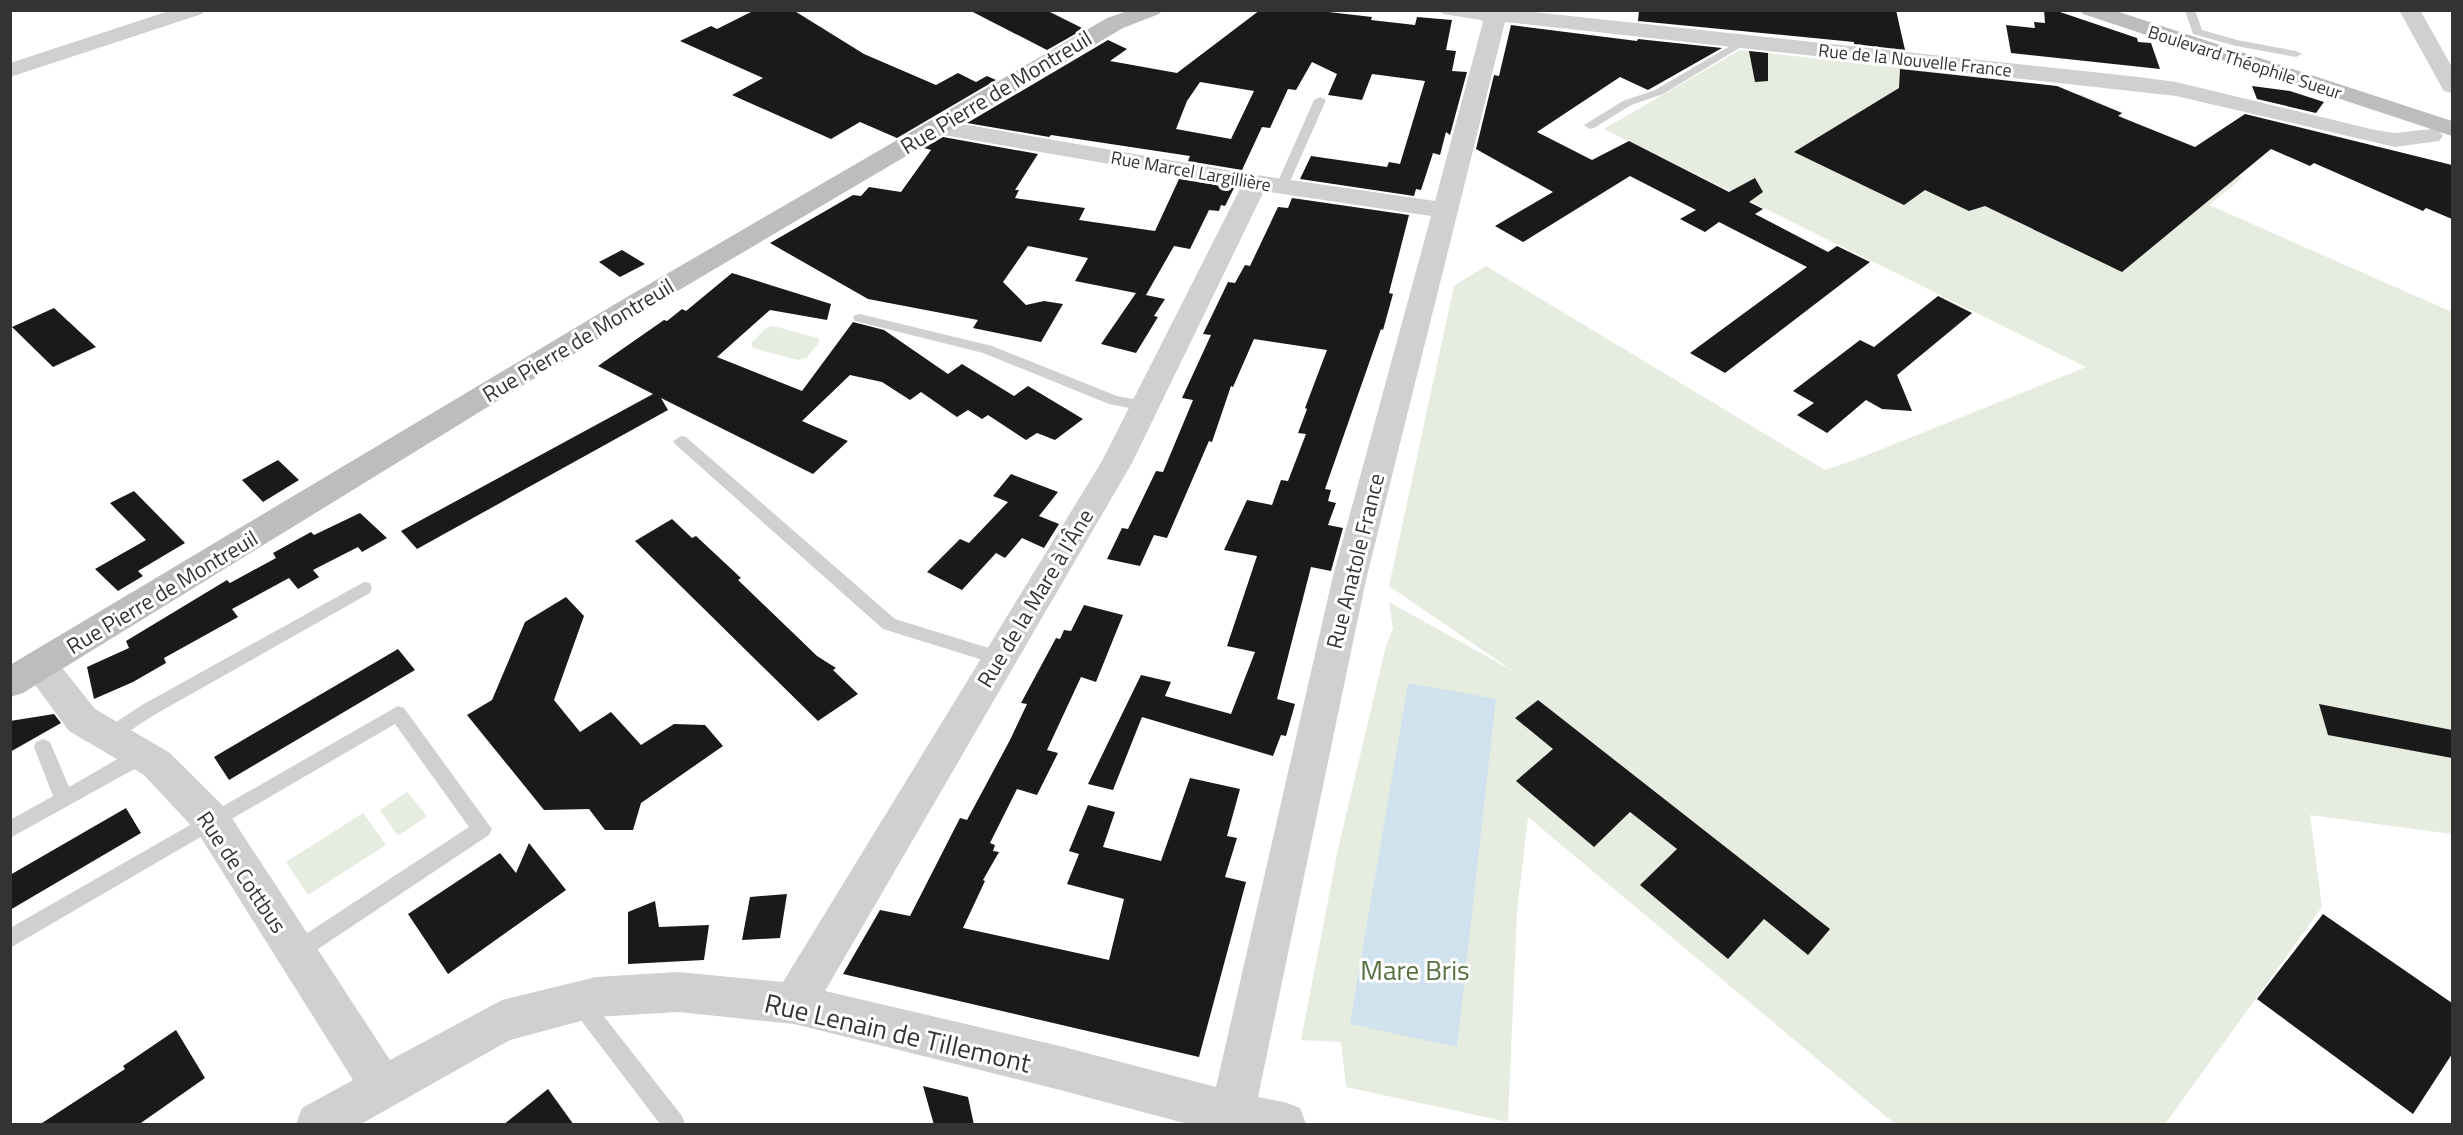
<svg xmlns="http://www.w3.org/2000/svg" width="2463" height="1135" font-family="'Titillium Web',sans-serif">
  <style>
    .green { fill: #e6ecdf }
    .water { fill: #cfe2ee }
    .building { fill: #1a1a1a; fill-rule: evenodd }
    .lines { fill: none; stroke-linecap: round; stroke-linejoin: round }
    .lane { fill: #d0d0d0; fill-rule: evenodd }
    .street { fill: #d0d0d0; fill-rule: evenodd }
    .secondary { fill: #bdbdbd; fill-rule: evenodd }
    .labels { text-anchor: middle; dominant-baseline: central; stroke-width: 6; stroke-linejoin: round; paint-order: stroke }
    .far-street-label { font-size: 18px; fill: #333; stroke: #fff }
    .street-label { font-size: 22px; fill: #333; stroke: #fff }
    .near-park-label { font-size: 27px; fill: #56703f; stroke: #fff }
    .near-street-label { font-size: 27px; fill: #333; stroke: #fff }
  </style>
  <rect width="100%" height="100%" fill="#fff"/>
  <path class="green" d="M1740,50L2043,84L2075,97L2080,94L2124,113L2120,116L2187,144L2179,151L2242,178L2209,205L2452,312V834L2310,815L2322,907L2165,1124H1895L1528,817L1517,912L1508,1122L1346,1087L1341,1042L1301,1040L1338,849L1386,646L1393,629L1389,602L1513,671L1389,586L1454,286L1486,266L1825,470L1857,459L2086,367L1604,129Z
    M773,326L818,338L819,343L806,358L798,360L753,348L751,343L766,328Z
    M407,792L427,816L398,836L380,810Z
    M363,813L386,845L308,895L286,862Z"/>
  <path class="water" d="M1408,683L1496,699L1457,1047L1350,1024Z"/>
  <path class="building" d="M755,10H793L864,54L936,85L958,73L976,82L987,76L996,80L897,138L860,122L831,139L732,95L763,78L680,41L711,26L717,29Z
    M969,10H1046L1084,29L1047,50Z
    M1260,10H1311L1372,17L1371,20L1415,25L1417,17L1452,20L1446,50L1456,51L1452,71L1467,72L1450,135L1446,132L1440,155L1433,153L1421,190L1416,189L1414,196L1300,179L1311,156L1387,167L1389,162L1400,164L1425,81L1372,74L1362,100L1328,95L1337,74L1312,62L1296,90L1288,89L1270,128L1262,127L1242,170L1188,161L1190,156L1051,135L1049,137L967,123L1108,40L1127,49L1110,61L1177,73ZM1200,82L1254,91L1231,139L1176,129L1187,101Z
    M1639,10H1896L1905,50L1854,44V42L1638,21Z
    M2044,10H2054L2137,38L2138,42L2151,43L2160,69L2011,53L2006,25L2035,28L2034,22L2045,23Z
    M1511,25L1637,41L1638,39L1722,48L1648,90L1620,77L1537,132L1592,160L1629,141L1729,192L1755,178L1763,192L1749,202L1763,209L1755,214L1828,252L1837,246L1870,262L1725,373L1690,353L1807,267L1719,222L1705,232L1680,219L1696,210L1630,176L1523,242L1495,226L1553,192L1476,149L1494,75L1499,76Z
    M1749,51L1768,53V81L1755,82Z
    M1900,69L2057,86L2122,113L2118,116L2195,147L2245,114L2452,165V219L2426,208L2423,211L2314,163L2310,166L2271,149L2122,272L1985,206L1969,211L1925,190L1904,205L1794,152L1899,88Z
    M2252,86L2290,91L2324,102L2316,113L2257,99Z
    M943,137L1038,154L1015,190H1019L1015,198L1085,208L1079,220L1155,231L1179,179L1234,188L1225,206L1221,205L1219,211L1209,210L1190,249L1174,246L1146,295L1075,281L1088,258L1028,246L1003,282L1026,305L1044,301L1063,304L1041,342L973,328L978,320L868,299L770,243L853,195L861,196L869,187L901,192L931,150L924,148Z
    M1292,198L1409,215L1389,293L1393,294L1383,330L1381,329L1325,489L1331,490L1328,501L1336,503L1328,525L1343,528L1331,571L1311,567L1277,699L1295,704L1286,736L1281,735L1273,756L1142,717L1113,790L1088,784L1141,675L1171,682L1165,696L1231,714L1255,652L1227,646L1257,556L1224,550L1247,500L1272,505L1281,480L1288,481L1306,434L1298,433L1307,409L1305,408L1327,350L1254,339L1233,387L1231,386L1212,442L1209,441L1167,538L1154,535L1140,566L1107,559L1122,528L1128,529L1156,471L1163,472L1193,400L1182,398L1211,335L1203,334L1228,282L1235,283L1245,265L1250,266L1278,207L1288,208Z
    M622,250L645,264L620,277L599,262Z
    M732,273L831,304L827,320L770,310L717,357L802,391L853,322L884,330L948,374L962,364L1014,396L1028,386L1083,419L1055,440L1037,433L1026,440L988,415L982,419L968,410L957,417L921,392L910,400L882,382L850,375L802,421L848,441L813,474L661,398L668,410L417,549L401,531L653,394L598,366L664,320L667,321L682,309L686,311Z
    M1136,293L1165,299L1154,316L1158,317L1136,353L1101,344Z
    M1938,296L1972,313L1897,375L1912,411L1882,409L1866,400L1827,433L1797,415L1814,403L1793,391L1860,340L1874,347Z
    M54,308L96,347L53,367L12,327Z
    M278,460L299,480L263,502L242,480Z
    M1011,474L1058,492L1039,516L1059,524L1044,548L1022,538L1005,558L996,553L962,590L927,572L960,539L969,543L1008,502L993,496Z
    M134,491L185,543L138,571L143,576L118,591L95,569L146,540L110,503Z
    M360,513L387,538L362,552L358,547L313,570L319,577L298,589L289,578L232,609L238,617L164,658L166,663L133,682L94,699L87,667L129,648L126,641L227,580L230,583L276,558L273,553L311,532L314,535Z
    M672,519L692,538L696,536L741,578L738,580L817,656L836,668L833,670L858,694L818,721L635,541Z
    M566,597L584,616L554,700L580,732L611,712L641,745L674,724L705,725L723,746L641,803L633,830H605L589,809L544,810L467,715L492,700L525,622Z
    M1084,605L1123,615L1096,682L1081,677L1047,750L1058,753L1037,795L1017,789L990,843L995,845L993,851L999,852L983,880L985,881L963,928L1109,960L1124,899L1067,884L1079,854L1069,851L1088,805L1115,812L1103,847L1161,861L1190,778L1240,789L1227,836L1237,838L1225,877L1246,882L1199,1057L843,974L880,910L910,916L960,818L967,820L1010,740L1027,704L1021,703L1056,638L1060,639L1064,630L1071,631Z
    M398,649L415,670L229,780L214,757Z
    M1538,700L1830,929L1808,955L1764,919L1728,959L1640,885L1677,849L1630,812L1594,847L1516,781L1553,749L1515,718Z
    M2319,704L2452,730V758L2328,735Z
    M54,714L61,723L10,752V721Z
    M126,808L141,833L10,910V875Z
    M529,843L566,890L448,974L408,914L500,853L516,873Z
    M787,894L780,938L742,940L750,897Z
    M655,901L659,927L709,925L704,960L628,964V912Z
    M2323,914L2452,1003V1054L2413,1114L2257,999Z
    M176,1030L205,1078L138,1125H39L125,1069L123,1066Z
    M923,1086L968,1097L974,1125H934Z
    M548,1089L574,1125H503Z"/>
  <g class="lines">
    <path class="lane" d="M2185,10H2195L2202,30L2237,40L2296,51L2302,54L2296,57L2236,46L2193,34Z
      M1742,39L1747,42L1746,44L1663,94L1631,105L1594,128L1590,129L1584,125L1623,101L1655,90Z
      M1320,97L1326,100L1288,186L1286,189H1278L1276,186L1314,100Z
      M860,314L992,346L1117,396L1150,402L1152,406L1145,411L1109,404L983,353L855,321L853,318L855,315Z
      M681,436L686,437L895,619L1005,653L1008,658L1005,663L999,665L883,629L676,445L673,441Z
      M364,582L370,583L372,588L370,593L154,715L116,740L110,743L104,740L101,735L104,730L142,705Z
      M398,706L404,708L492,829L489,835L303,959L296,962L289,959L286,952L289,945L469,827L395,724L10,948V928Z
      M43,739L50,742L69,787L133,750L140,748L147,750L149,756L147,762L10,838V820L53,796L34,747L36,742Z
      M596,988L603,991L607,998L602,1014L682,1116L685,1124H660L583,1023C579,1013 584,1001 589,991Z"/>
    <path class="street" d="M172,10H205L202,14L10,77V63Z
      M1440,10H1514L2139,77L2176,82L2375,130L2395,133L2431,129L2439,131L2443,136L2439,141L2395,147L2176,96L1505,22L1366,580L1258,1097L1284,1102L1300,1108L1306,1124H1188L1060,1090L794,1024L678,1012L596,1017L510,1040L361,1124H296L302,1108L353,1080L198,833L144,775L69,731L28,675L22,665L28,655L40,651L52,655L95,709L170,753L226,809L390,1060L502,1000L596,977L678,972L783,982L1102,461L1241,187L938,134L930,132L926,127L930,122L938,120L1256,175L1435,201L1483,22L1481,20L1443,14ZM1264,191L1431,216L1332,580L1216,1087L1060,1046L825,991L1132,463Z
      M2399,10H2420L2452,67V93L2444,91L2441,86Z"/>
    <path class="secondary" d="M1130,10H1162L1159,14L1123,28L647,309L23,693L10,697V665L627,297L1107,18Z
      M2080,10H2113L2452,121V136L2083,14Z"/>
  </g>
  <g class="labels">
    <g class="far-street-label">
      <text transform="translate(1915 60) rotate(6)">Rue de la Nouvelle France</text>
      <text transform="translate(2245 62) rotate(18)">Boulevard Théophile Sueur</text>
      <text transform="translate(1191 171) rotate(10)">Rue Marcel Largillière</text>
    </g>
    <g class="street-label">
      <text transform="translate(996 92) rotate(-31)">Rue Pierre de Montreuil</text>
      <text transform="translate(578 340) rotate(-31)">Rue Pierre de Montreuil</text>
      <text transform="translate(1355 561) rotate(-76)">Rue Anatole France</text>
      <text transform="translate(162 592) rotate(-31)">Rue Pierre de Montreuil</text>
      <text transform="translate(1035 598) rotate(-59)">Rue de la Mare à l'Âne</text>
      <text transform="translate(242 872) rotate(56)">Rue de Cottbus</text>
    </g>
    <g class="near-park-label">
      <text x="1415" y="969">Mare Bris</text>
    </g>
    <g class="near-street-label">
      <text transform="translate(898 1032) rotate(13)">Rue Lenain de Tillemont</text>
    </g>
  </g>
  <rect width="2463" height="1135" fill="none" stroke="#333333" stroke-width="24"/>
</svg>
